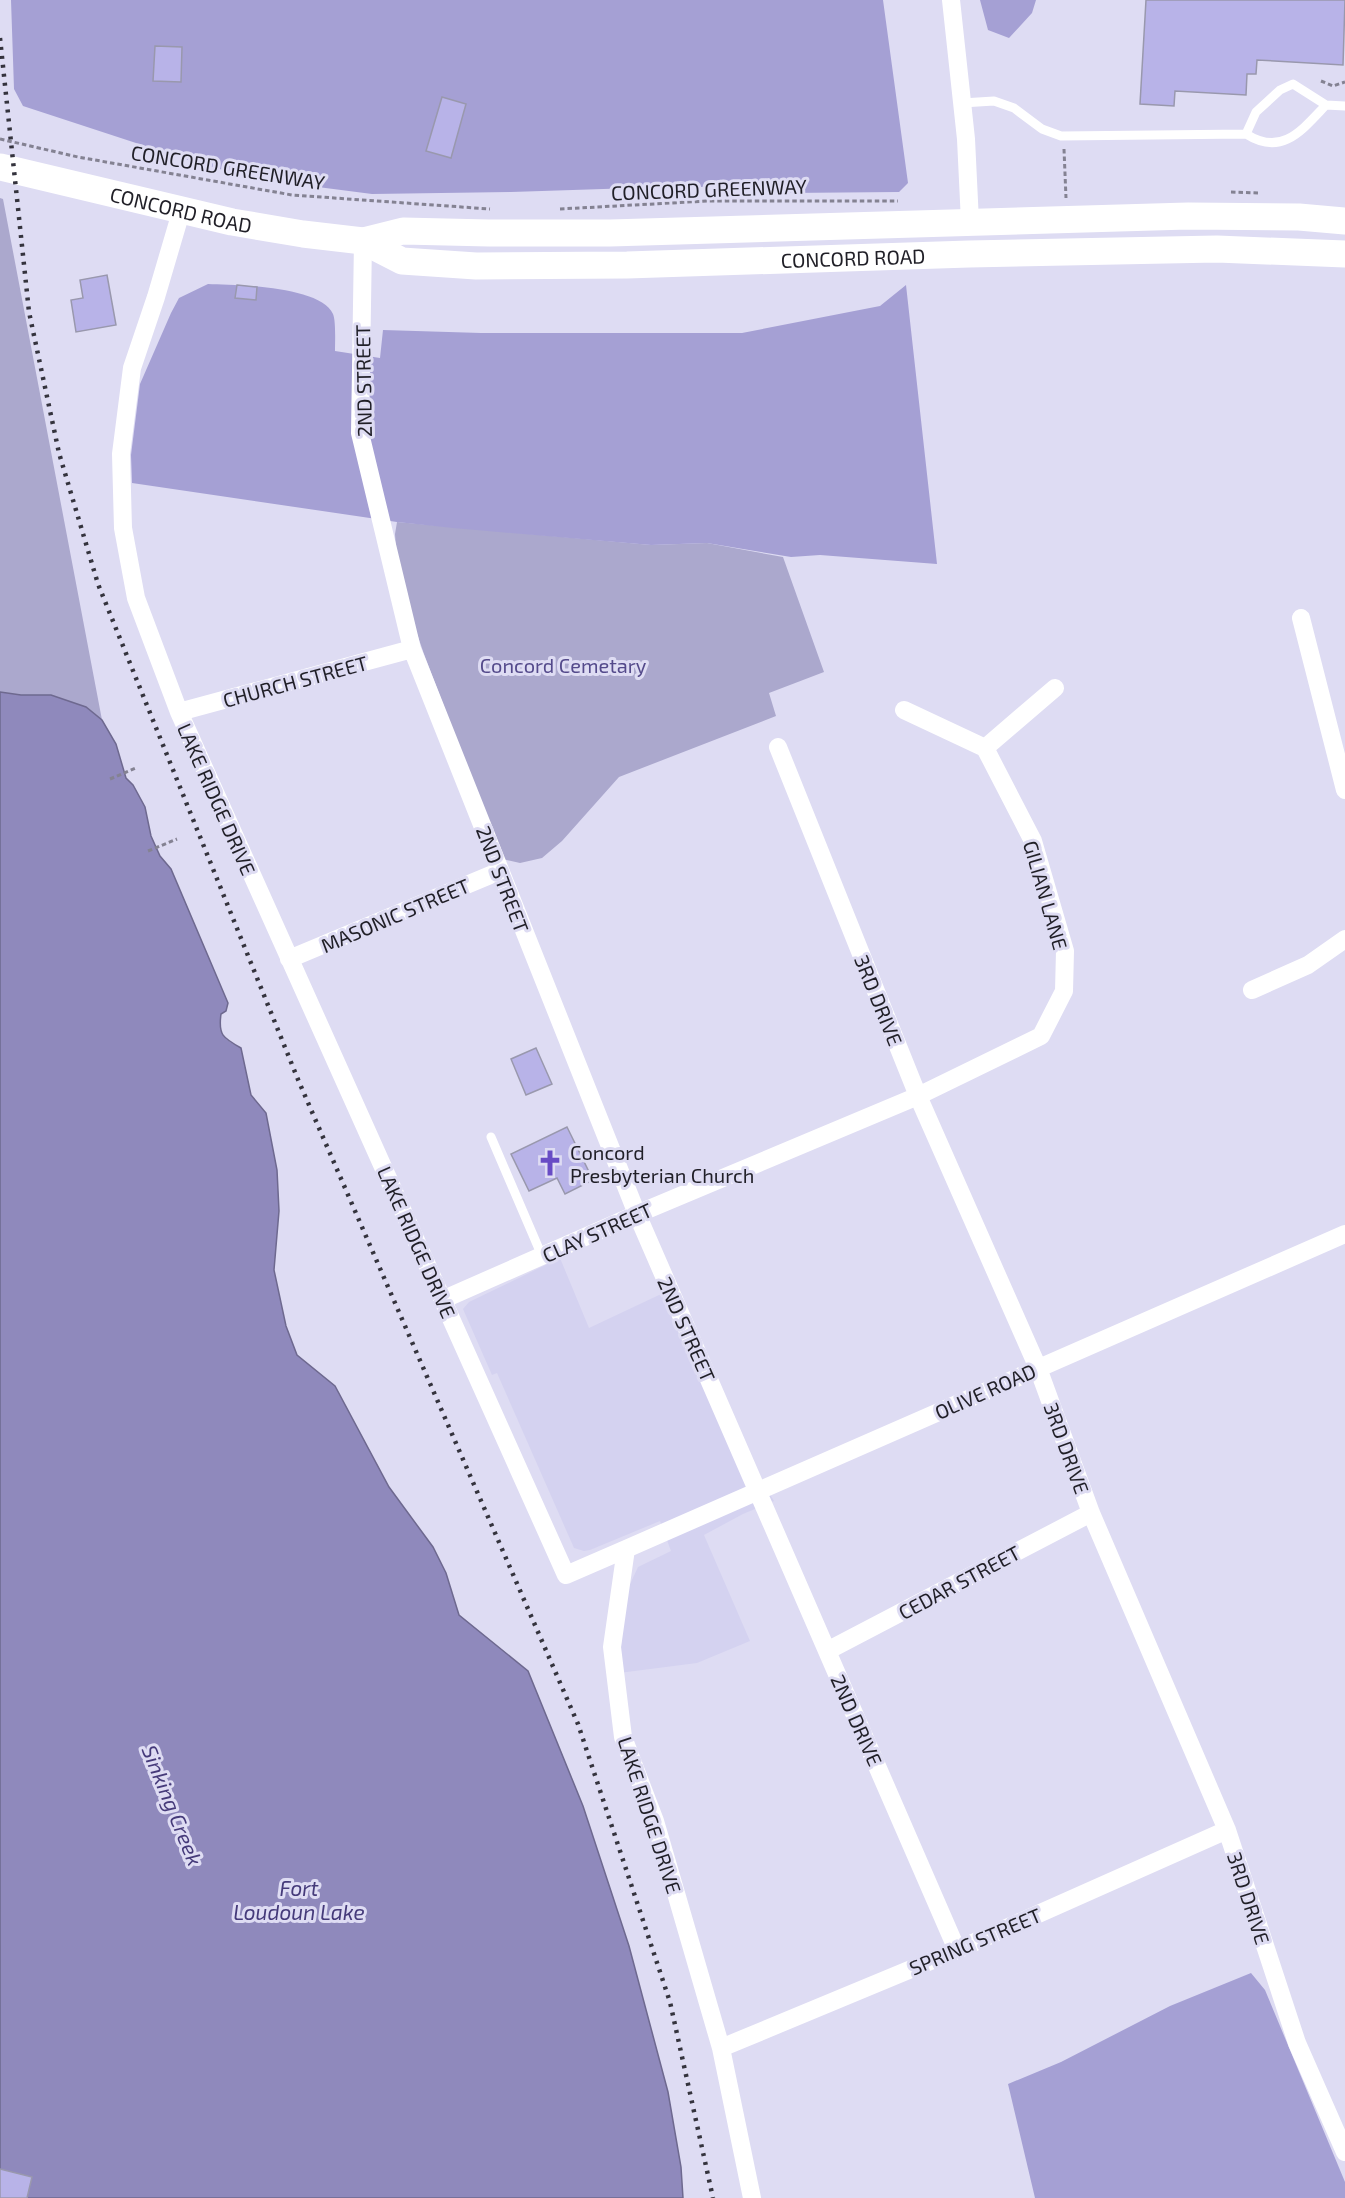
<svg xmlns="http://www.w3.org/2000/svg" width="1345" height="2198" font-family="'Exo 2',sans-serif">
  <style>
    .built { fill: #d4d2f0 }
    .green { fill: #aba8cd }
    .forest { fill: #a5a0d4 }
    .water { fill: #8f89bc; stroke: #6e698f; stroke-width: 1.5 }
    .building { fill: #b8b3e8; stroke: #9998ad; stroke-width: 1.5 }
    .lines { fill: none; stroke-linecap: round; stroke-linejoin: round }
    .path { stroke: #848292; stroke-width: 3; stroke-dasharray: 4.5 3; stroke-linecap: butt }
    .lane { stroke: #fff; stroke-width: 9 }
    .street { stroke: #fff; stroke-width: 18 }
    .secondary { stroke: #fff; stroke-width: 27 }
    .rail { stroke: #34333d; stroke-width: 4.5; stroke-dasharray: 3 6; stroke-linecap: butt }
    .labels { text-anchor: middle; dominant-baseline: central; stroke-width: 6; stroke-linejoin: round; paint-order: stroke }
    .street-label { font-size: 20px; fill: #201f27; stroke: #dedcf3 }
    .park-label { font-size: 20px; fill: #544a8b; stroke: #dedcf3 }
    .poi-label { font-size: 20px; fill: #201f27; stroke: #dedcf3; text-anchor: start }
    .water-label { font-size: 21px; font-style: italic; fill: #453a7a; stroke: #dedcf3 }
  </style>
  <rect width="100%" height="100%" fill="#dedcf3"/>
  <path class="built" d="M560,1258L589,1328L676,1287L758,1475L774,1501L743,1514L704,1535L750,1641L697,1663L619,1673L625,1595L638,1567L671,1551L660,1521L590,1550L584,1551L574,1548L497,1373L492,1375L463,1309L469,1302Z"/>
  <path class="green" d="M0,198L3,199L102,720L86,707L71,702L0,692Z
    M397,522L651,545L707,543L783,557L824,672L769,693L776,716L619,777L562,841L542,858L520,863L502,859L424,654L398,579L395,534Z"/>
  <path class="forest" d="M11,0H883L908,183L899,192L786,193L725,187H665L511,192L372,194L256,179L194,162L23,106L14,89Z
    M980,0H1036L1032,13L1009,38L988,30Z
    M208,284C235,285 321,286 333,314C336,321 335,342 335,351L380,358L383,330L481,333H742L880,306L906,285L937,564L820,555L791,557L707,543L651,545L453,528L397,522L132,483L131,455L140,384L171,313L179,298Z
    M1251,1973L1265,1990L1345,2182V2198H1035L1008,2084L1061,2062L1170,2006Z"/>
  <path class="water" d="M0,692L21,695H51L86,707L102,720L116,744L126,778L133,785L145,807L151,836L160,856L171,869L228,1003L226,1011L221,1014C218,1035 223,1038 241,1048L251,1095L266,1113L277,1170L279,1211L274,1270L286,1326L297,1355L335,1386L389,1487L433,1547L446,1573L459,1615L528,1671L583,1806L629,1946L668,2092L681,2167L683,2198H0Z"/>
  <path class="building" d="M1146,0H1345L1343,65L1257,60L1256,74H1247L1246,95L1175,91L1174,106L1140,104Z
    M155,46L182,47L181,82L153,81Z
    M442,97L466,104L451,158L426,151Z
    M107,275L116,325L76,332L71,300L83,298L80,280Z
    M237,285L257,287L256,300L235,298Z
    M536,1048L552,1084L526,1095L511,1059Z
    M567,1127L593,1180L565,1194L557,1178L529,1191L511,1154Z
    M0,2169L32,2177L27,2198H0Z"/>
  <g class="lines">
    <path class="path" d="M1321,81L1333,86L1345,82
      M0,139L78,157L292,195L490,209
      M1064,149L1066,198
      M1231,192L1258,193
      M560,209L708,201H898
      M110,779L136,768
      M148,851L177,839"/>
    <path class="lane" d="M962,103L994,101L1014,108L1042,129L1061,136L1246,134C1282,157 1302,130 1326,105
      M1246,134L1256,112L1280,90L1293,84L1326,105L1345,106
      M491,1137L542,1256"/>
    <path class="street" d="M951,0L966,139L970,222
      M181,212L156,297L132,368L121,454L123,528L136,598L179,712L566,1575L626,1549L612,1647L623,1737L655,1821L721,2048L752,2198
      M363,241L360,433L412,649L637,1214L957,1950
      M1301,618L1345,790
      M179,712L412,649
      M778,747L918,1096L1038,1368L1091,1513L1227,1830L1297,2043L1345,2152
      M985,748L1055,688
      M289,959L500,871
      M1252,990L1308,965L1345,939
      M442,1300L637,1214L918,1096L1041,1036L1064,991L1065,951L1033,841L985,748L904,710
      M626,1549L1345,1234
      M827,1651L1091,1513
      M721,2048L957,1950L1227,1830"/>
    <g class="secondary">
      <path id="s1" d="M0,167L232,222L303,234L363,241L402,261L476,266L627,265L969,254L1217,249L1345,254"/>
      <path d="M363,241L403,231L489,233H610L1188,216L1299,217L1345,221"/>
    </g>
    <path class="rail" d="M0,38L29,312L59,453L98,584L299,1082L578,1724L670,2002L713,2198"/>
  </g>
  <defs>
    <g id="church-bare" transform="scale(2.07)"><path d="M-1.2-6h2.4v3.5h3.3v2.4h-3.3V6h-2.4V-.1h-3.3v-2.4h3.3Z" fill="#684cc5" stroke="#dedcf3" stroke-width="2.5" paint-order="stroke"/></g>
  </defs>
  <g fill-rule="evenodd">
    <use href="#church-bare" x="550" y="1163"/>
  </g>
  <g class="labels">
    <g class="street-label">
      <text transform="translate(228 167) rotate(9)">CONCORD GREENWAY</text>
      <text transform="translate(709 189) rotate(-2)">CONCORD GREENWAY</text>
      <text stroke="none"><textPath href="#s1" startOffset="186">CONCORD ROAD</textPath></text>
      <text stroke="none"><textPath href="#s1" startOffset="866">CONCORD ROAD</textPath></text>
      <text transform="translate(363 381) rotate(-91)">2ND STREET</text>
      <text transform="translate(295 681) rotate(-15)">CHURCH STREET</text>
      <text transform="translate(217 799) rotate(66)">LAKE RIDGE DRIVE</text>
      <text transform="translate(503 879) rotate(69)">2ND STREET</text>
      <text transform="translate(1046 895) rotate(74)">GILIAN LANE</text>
      <text transform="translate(395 915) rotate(-23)">MASONIC STREET</text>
      <text transform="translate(879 1000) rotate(68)">3RD DRIVE</text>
      <text transform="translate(597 1232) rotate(-24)">CLAY STREET</text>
      <text transform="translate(417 1242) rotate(66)">LAKE RIDGE DRIVE</text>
      <text transform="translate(687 1329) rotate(66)">2ND STREET</text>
      <text transform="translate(985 1391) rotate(-24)">OLIVE ROAD</text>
      <text transform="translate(1067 1448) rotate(70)">3RD DRIVE</text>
      <text transform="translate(959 1582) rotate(-28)">CEDAR STREET</text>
      <text transform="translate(857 1720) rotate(66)">2ND DRIVE</text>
      <text transform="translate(650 1815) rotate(72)">LAKE RIDGE DRIVE</text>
      <text transform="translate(1249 1898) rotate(72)">3RD DRIVE</text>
      <text transform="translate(975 1941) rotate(-23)">SPRING STREET</text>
    </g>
    <g class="park-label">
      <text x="563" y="665">Concord Cemetary</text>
    </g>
    <g class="poi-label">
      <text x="570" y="1152">Concord<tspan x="570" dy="23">Presbyterian Church</tspan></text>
    </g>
    <g class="water-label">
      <text transform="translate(173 1805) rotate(68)">Sinking Creek</text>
      <text x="299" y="1887">Fort<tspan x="299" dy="24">Loudoun Lake</tspan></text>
    </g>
  </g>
</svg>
